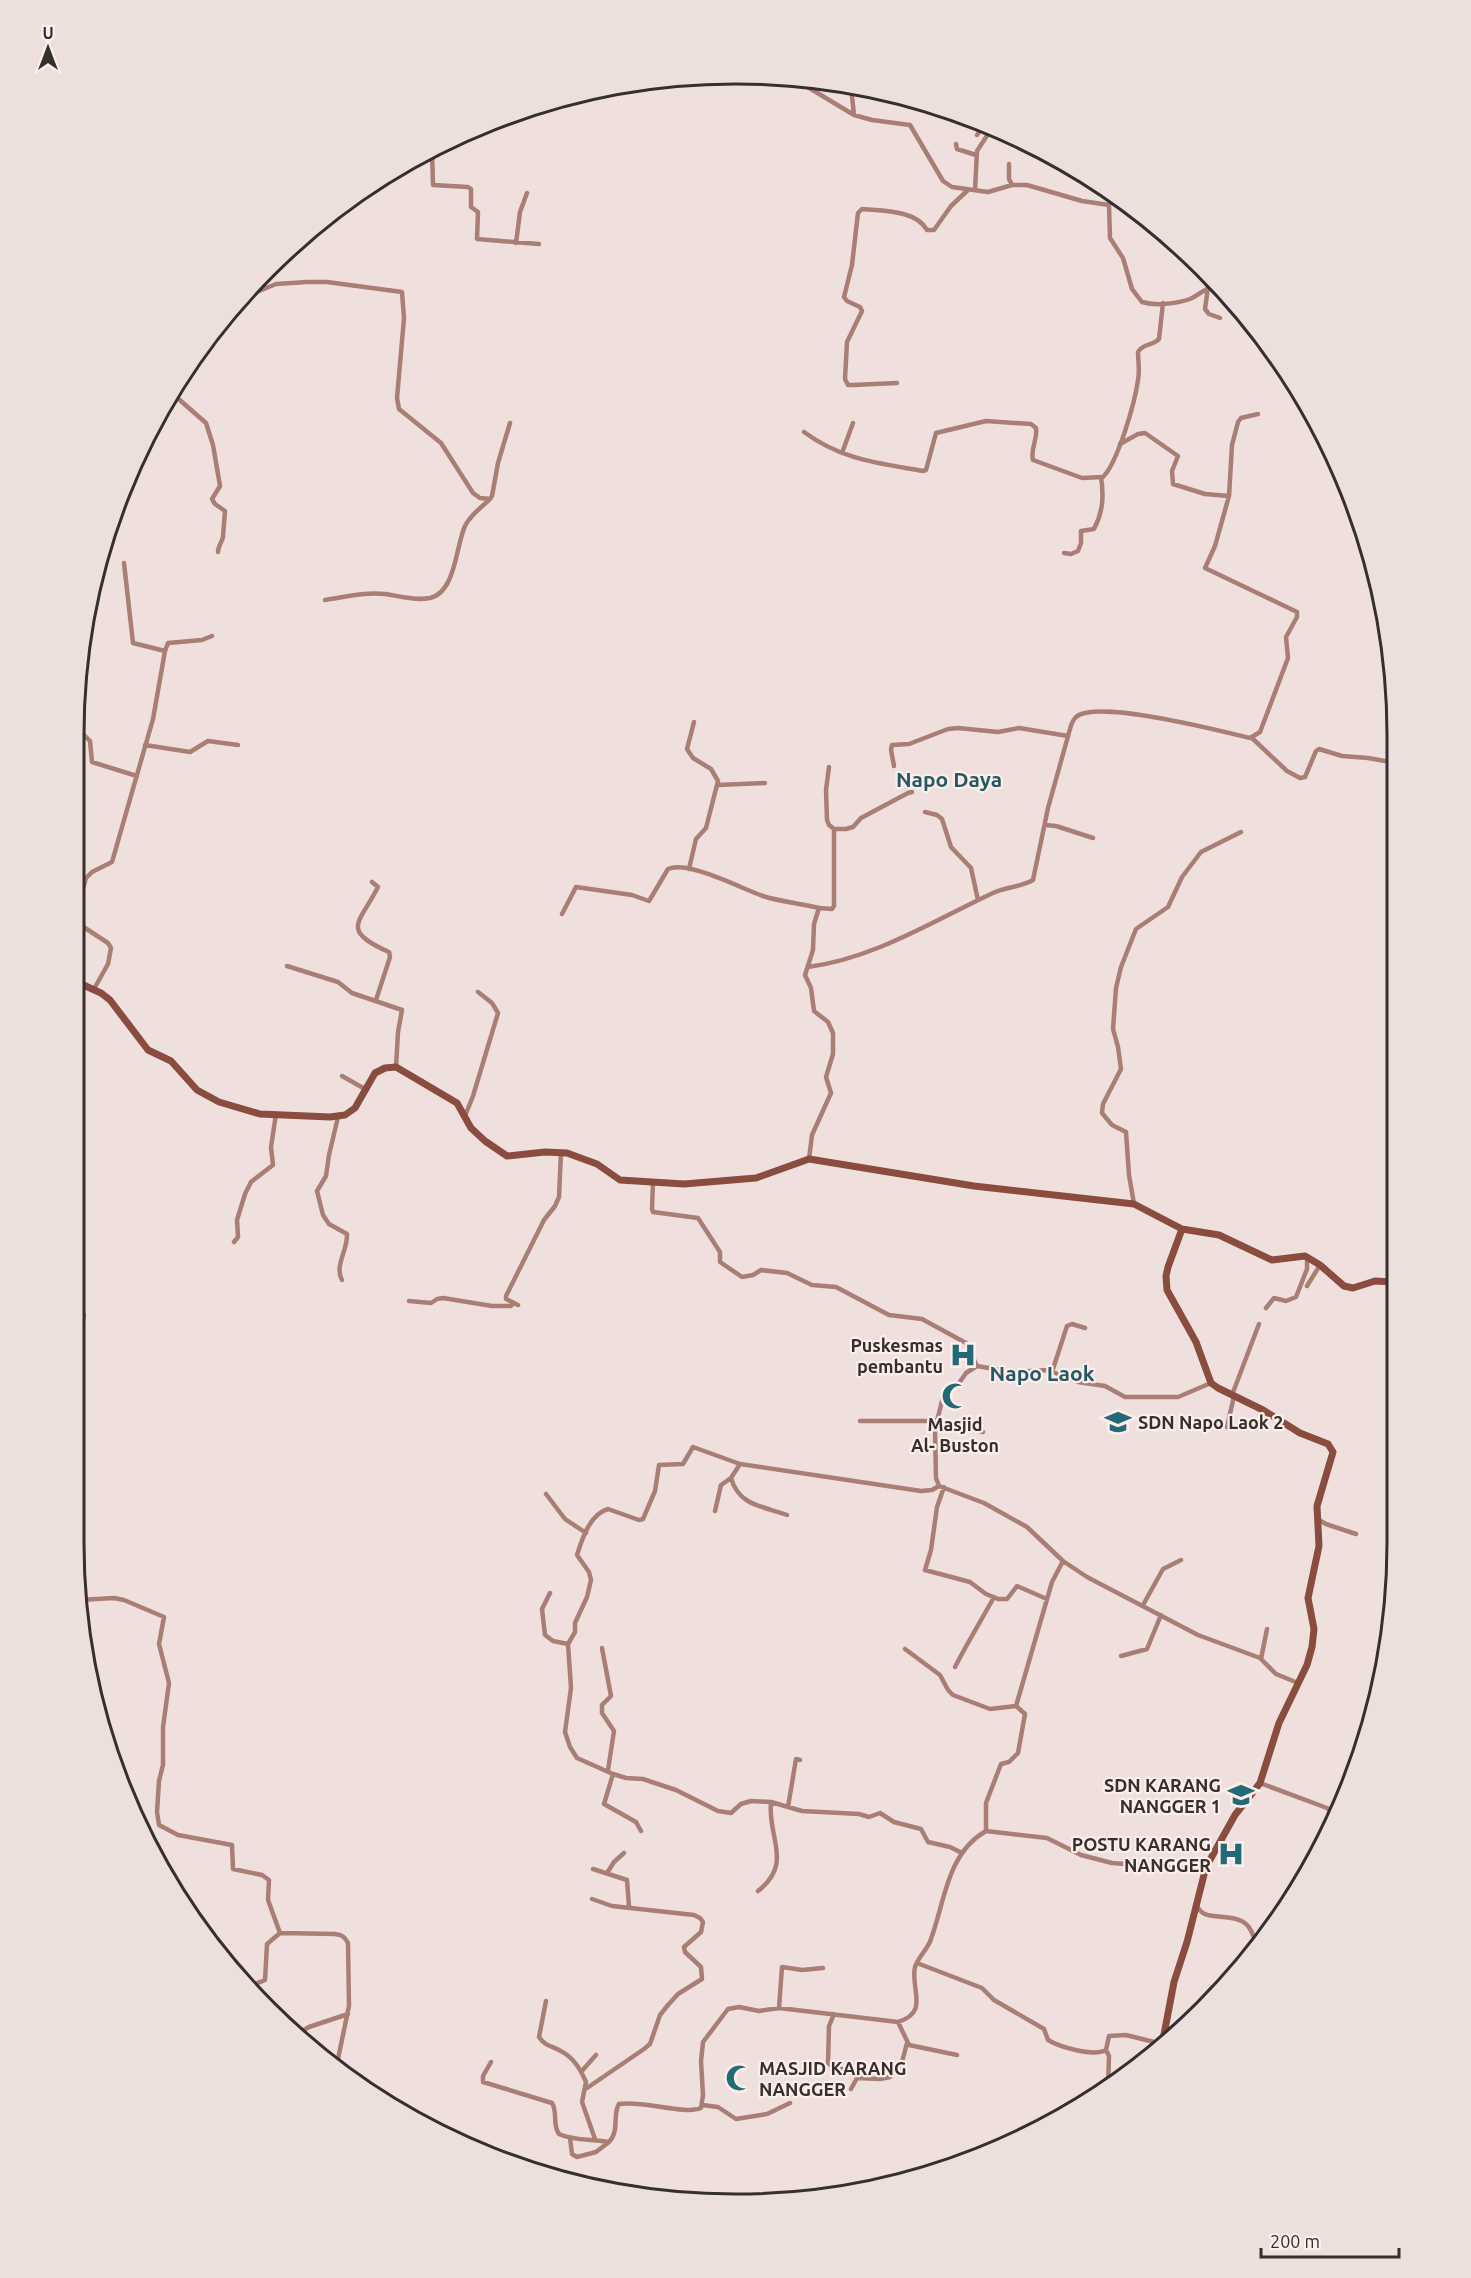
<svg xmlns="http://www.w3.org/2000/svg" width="1471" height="2278" font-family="Ubuntu,sans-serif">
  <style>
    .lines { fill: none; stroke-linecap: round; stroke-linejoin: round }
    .street { stroke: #a97e74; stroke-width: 4.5 }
    .secondary { stroke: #894c3f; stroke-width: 7 }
    .labels { text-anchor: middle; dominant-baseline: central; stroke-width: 4.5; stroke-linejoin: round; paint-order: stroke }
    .poi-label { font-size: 18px; font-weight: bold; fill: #352f2d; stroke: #fdeeea; text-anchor: end }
    .quarter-label { font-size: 21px; font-weight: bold; fill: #235a65; stroke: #fdeeea }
    .rim { fill: none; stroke: #352f2d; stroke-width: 3 }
  </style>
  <rect width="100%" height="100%" fill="#f0e0dd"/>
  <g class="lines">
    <path class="street" d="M791,77L854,115L872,120L910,125L943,181L952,187L988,192L1012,185H1027L1082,201L1109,205L1110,238L1123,258L1132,289L1142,302C1155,306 1176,304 1190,299C1202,294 1206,285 1220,287
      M851,87L854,115
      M977,135L984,125
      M956,144L957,149L976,155
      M432,150L433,185L468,187L471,189V207L478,212L477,239L539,244
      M1009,164V179L1012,185
      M975,190L977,151L992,128
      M516,243L520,212L527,193
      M1208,287L1205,309L1209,314L1220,318
      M250,290L259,291L276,284L307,282H327L402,292L404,318L397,398L399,409L441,443L473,493L480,498L490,499L492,496L498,463L510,423
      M897,383L853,385H848L845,379L847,342L862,311L860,307L847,301L844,297L852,265L858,213L862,209C883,211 916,210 927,230H934L951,206L968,190
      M174,395L206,423L213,445L220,486L212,499L215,504L225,511C225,512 223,535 223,537C222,542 218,546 218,552
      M804,432C842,460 878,463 923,471L926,470L936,433L986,421L1031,424L1036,428C1038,439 1030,449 1033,460L1082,478L1103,477C1118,462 1135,402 1138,380C1140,371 1138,361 1138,352C1143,343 1153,346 1159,339L1163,303
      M1120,444L1138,434L1145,433L1178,456L1172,471L1173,484L1205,494L1229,496
      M842,453L853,423
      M1064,553L1071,554L1078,551L1081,543V531L1094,529C1103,512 1104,496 1101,477
      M325,600C345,597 364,592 385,594C399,596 415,601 430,598C456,592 456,545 465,526C471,514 481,508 490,499
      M165,651L168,643L202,640L212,636
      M83,734L90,741L92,762L137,776
      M1252,738L1287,771L1300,778L1305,777L1316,751L1319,749L1342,756L1368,758L1396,763
      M145,745L190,752L208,741L238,745
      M894,766L891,750L892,745L909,744L948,729L958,728L998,732L1019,728L1068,736
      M829,767L826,790L827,820L829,825L834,829
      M718,785L765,783
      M925,812L937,815L942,819L951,847L971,868L978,900
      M1045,825L1056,826L1093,838
      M689,869L696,839L706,828L718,781L711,769L693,758L687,749L694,722
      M372,882L378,887C359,924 340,930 389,952L390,957L376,1000
      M79,904L86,878L92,872L112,862L153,719L165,651L133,643L124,563
      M562,914L576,887L632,895L649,901L668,869C688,860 742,889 763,896C780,902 801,903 819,908
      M79,924L108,943L111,948L108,964L94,989
      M287,966L338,982L352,993L402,1010L398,1032L396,1067
      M808,967C875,958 933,921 993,893C1006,887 1021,887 1033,880L1048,808L1070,729C1071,725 1073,720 1076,717C1097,699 1221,731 1250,738L1260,732L1288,658L1286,637L1297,617V612L1205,568L1215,546L1229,496L1232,445L1238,422L1241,418L1258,414
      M342,1076L365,1089
      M465,1116L473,1096L498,1013L492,1003L478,992
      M338,1117L329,1155L326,1176L317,1191L323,1215L329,1224L347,1234C348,1250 334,1266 342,1280
      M809,1159L812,1135L831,1093L826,1077L833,1054V1033L828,1022L814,1011L811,988L805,975L813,950L814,924L819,908L832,909L834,906V829H846L853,827L861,818L908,793L912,792
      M653,1182L652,1209L653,1212L698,1218L720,1252V1262L742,1277L753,1275L761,1270L787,1273L812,1285L836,1287L889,1315L922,1319L966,1343L977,1366
      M1134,1204L1129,1175L1126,1132L1112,1125L1102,1113L1103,1104L1121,1069L1118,1047L1113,1029L1116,988L1121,967L1136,929L1168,907L1182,877L1201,852L1241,832
      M234,1242L238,1237L237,1220L245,1194L251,1182L273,1165L271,1147L276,1114
      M1307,1286L1320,1265
      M409,1301L431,1303L437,1299L443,1298L492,1306H511L514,1303
      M518,1305L506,1299V1296L544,1220L555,1206L559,1197L561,1152
      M1266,1308L1274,1298L1286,1301L1296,1297L1307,1269V1257
      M79,1311L84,1315L80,1336
      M1052,1372L1067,1326L1072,1324L1085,1328
      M1211,1383L1178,1397H1125L1105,1386L1078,1382L1048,1370L1012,1372L977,1366L966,1373L957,1386H948L945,1389L935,1429L936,1478L939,1486L984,1503L1027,1527L1063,1561L1087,1577L1198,1635L1260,1658L1276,1674L1298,1683
      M1232,1395L1259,1324
      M860,1421H936L983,1432
      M1227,1427L1234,1396
      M731,1478C739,1506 763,1506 787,1515
      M944,1487L937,1507L931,1550L925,1570L970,1582L986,1594L998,1599H1007L1017,1586L1047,1599
      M546,1494L565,1519L586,1533
      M715,1511L721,1485L731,1478L740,1464
      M1317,1519L1326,1524L1356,1534
      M550,1593L542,1609L545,1635L553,1641L568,1644L571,1688L565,1732L570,1747L577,1758L613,1774L626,1778L643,1779L676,1790L718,1811L731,1813L741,1804L751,1801L771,1802L802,1811L859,1814L869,1817L880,1813L894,1822L921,1829L928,1842L950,1847L960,1852
      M79,1600L114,1598L124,1600L164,1617L159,1644L169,1683L163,1727V1765L159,1781L157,1812L159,1825L178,1835L232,1845L233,1869L262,1875L269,1880L268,1900L280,1933L335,1934C342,1935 344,1936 348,1943L349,2006L338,2059L339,2072
      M1143,1605L1163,1569L1181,1560
      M568,1644L575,1632V1623L587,1597L591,1580L589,1572L577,1555C582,1539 590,1514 608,1509L639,1520L643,1519L655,1491L659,1465L683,1464L693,1447L740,1464L921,1491L932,1490L939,1486
      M602,1648L611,1696L602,1705V1713L614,1731L608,1770
      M1121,1656L1147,1649L1161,1615
      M1261,1659L1267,1629
      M955,1667C967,1643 981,1621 994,1597
      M1016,1706L1052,1582L1063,1561
      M613,1774L604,1804L636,1822L641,1831
      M1260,1783L1327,1808L1336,1816
      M788,1807L796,1759L800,1760
      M986,1831L1047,1838L1081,1855L1112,1863L1205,1870
      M593,1869L627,1880L629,1907
      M607,1873L614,1862L624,1853
      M758,1891C794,1863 767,1837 771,1802
      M1197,1905C1202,1924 1234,1910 1248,1926C1253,1932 1255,1941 1258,1948
      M917,1963L982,1988L994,2000L1044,2029L1048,2040C1060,2047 1093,2057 1106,2050L1109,2036L1126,2035L1162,2044
      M248,1987L265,1980L267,1944L280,1933
      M546,2001L539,2037C544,2045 551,2046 559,2050C573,2057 580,2068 586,2082L582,2102L595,2139
      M779,2008L782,1967L802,1970L823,1968
      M834,2014L829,2026L828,2063L833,2067L857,2073V2078
      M898,2022L909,2045L957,2055
      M1165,2032L1175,2034
      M301,2040L304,2030L309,2027L348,2014
      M1106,2050L1109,2056L1108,2089
      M491,2062L483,2076V2082L552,2103C558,2112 552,2125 559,2134C573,2141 593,2139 609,2142C620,2131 612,2115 619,2104C642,2100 685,2115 701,2108L703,2095L701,2061L703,2042L728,2009L739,2007L759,2011L779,2008L898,2022C930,2012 910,1989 915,1967C918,1957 928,1949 931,1939C945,1901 947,1853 986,1831V1803L1001,1764L1009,1762L1018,1753L1025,1714L1016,1706L990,1709L953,1695L948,1690L940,1675L905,1649
      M581,2072L596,2055
      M587,2088L644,2049L650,2044L660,2015L668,2005L678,1994L702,1979L701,1967L685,1952L684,1947L701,1932L703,1922L700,1918L694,1915L612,1906L592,1899
      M851,2089L857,2078L880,2079L890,2077L902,2062L907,2043
      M702,2105L718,2107L736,2119L767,2114L790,2103
      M570,2138L572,2154L577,2157L596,2152L609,2142"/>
    <path class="secondary" d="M79,983L101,993L110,1000L148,1050L171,1061L197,1090L219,1102L260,1114L330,1117L345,1115L355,1108L375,1073L385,1068L396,1067L457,1103L471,1128L485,1141L507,1156L545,1152L567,1153L597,1164L620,1180L684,1184L756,1178L809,1159L974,1186L1134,1204L1182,1229L1219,1235L1272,1260L1305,1256L1320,1265L1344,1286L1353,1288L1375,1281L1393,1282
      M1162,2045L1174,1982L1187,1942L1206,1867L1235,1815L1260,1783L1279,1723L1307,1665L1312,1647L1314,1629L1308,1598L1319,1546L1317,1506L1333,1452L1328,1444L1300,1433L1263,1410L1218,1388L1211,1383L1196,1342L1167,1290L1166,1276L1168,1267L1182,1229"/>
  </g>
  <defs>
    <g id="hospital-bare" transform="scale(2.07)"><path d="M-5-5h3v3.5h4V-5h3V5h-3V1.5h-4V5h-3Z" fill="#236a78" stroke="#fdeeea" stroke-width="2.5" paint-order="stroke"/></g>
    <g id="mosque-bare" transform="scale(2.07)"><path d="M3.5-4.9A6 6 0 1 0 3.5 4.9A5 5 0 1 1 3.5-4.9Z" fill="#236a78" stroke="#fdeeea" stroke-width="2.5" paint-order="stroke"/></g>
    <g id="school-bare" transform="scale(2.07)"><path d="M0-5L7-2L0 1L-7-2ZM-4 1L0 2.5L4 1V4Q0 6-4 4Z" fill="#236a78" stroke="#fdeeea" stroke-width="2.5" paint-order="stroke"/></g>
  </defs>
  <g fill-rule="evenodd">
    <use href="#hospital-bare" x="963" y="1355"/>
    <use href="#mosque-bare" x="955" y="1396"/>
    <use href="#school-bare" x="1118" y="1422"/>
    <use href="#school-bare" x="1241" y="1795"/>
    <use href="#hospital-bare" x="1231" y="1854"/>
    <use href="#mosque-bare" x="739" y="2078"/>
  </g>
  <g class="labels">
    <g class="poi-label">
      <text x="943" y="1345">Puskesmas<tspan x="943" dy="21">pembantu</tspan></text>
      <text x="1138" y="1422" text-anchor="start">SDN Napo Laok 2</text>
      <text x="955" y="1424" text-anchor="middle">Masjid<tspan x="955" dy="21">Al- Buston</tspan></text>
      <text x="1221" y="1785">SDN KARANG<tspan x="1221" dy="21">NANGGER 1</tspan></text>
      <text x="1211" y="1844">POSTU KARANG<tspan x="1211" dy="21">NANGGER</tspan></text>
      <text x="759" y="2068" text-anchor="start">MASJID KARANG<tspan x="759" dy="21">NANGGER</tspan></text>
    </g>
    <g class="quarter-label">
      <text x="949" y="779">Napo Daya</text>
      <text x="1042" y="1373">Napo Laok</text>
    </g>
  </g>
  <path d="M0 0H1471V2278H0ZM735 84H736A651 651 0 0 1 1387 735V1543A651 651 0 0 1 736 2194H735A651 651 0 0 1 84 1543V735A651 651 0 0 1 735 84Z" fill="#eddfdb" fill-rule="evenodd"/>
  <path class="rim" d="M735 84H736A651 651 0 0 1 1387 735V1543A651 651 0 0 1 736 2194H735A651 651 0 0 1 84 1543V735A651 651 0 0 1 735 84Z"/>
  <g transform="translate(48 48)" stroke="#fdeeea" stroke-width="4.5" paint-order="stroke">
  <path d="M0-4.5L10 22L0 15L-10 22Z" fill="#352f2d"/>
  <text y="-9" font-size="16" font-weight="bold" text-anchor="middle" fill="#352f2d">U</text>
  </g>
  <path d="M1261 2248v9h138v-9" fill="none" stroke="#352f2d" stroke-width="3"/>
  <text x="1270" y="2248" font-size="18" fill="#352f2d" stroke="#fdeeea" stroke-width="4.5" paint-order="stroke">200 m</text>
</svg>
